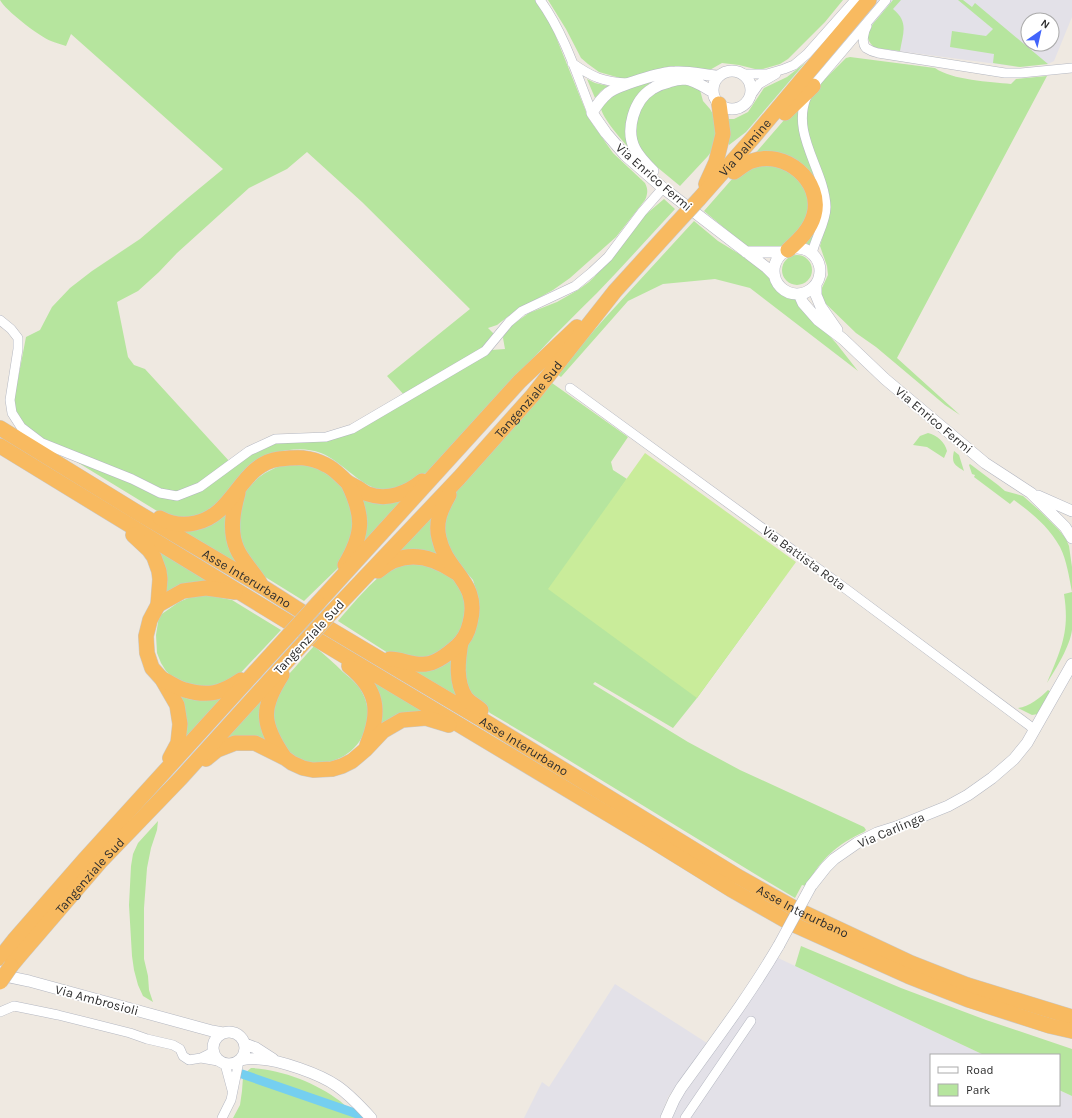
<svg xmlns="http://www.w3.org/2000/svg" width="1072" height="1118" font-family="Karla,sans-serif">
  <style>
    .industrial { fill: #e3e1e8; fill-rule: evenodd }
    .green { fill: #b6e59e }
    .pitch { fill: #c9ec9a }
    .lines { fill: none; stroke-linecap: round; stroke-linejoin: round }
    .canal { stroke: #75cff0; stroke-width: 9 }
    .minor-casing { stroke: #b4b7c1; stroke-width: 10 }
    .tertiary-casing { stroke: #b4b7c1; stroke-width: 12 }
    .trunk-casing { stroke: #c9c9c9; stroke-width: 16 }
    .minor { stroke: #fff; stroke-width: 9 }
    .tertiary { stroke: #fff; stroke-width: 11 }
    .trunk { stroke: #f8ba60; stroke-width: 15 }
    .tertiary-bridge-casing { stroke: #b4b7c1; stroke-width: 12; stroke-linecap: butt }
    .trunk-bridge-casing { stroke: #c9c9c9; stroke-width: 16; stroke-linecap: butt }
    .tertiary-bridge { stroke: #fff; stroke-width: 11 }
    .trunk-bridge { stroke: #f8ba60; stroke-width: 15 }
    .labels { text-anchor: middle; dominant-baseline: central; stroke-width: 3.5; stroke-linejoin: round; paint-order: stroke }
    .street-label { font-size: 13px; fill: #2e2e2e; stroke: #fff }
  </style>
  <rect width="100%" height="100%" fill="#efe9e1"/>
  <path class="industrial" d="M871,0H1072V17L1054,61L1048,64L1020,67L875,48L870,42L868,37ZM1028,20H1052V44H1028Z
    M776,957L984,1055H931V1105H1059V1090L1072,1096V1118H668L675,1101Z
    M615,984L707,1043L668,1097L660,1118H524L542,1082L549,1087Z"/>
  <path class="green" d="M0,0H535L552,26L558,42L589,119L613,153L645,183C648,189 648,193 645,200L616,237L570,278L553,290L515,311L497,325L488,328L496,336L484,349L405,396L387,376L470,309L362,202L307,152L287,169L249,188L177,253L159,272L138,291L117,302L128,357L134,365L145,369L230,462L199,486L177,495L161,491L52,444L25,428L13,405L26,337L40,330L52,307L70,288L92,271L140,239L189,197L223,169L71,34L66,46C61,44 55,43 51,41C40,37 5,10 0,0Z
    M548,0H843L825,22L788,59L780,64L759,70L739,65L722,63L708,71L671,66L660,69L629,79L620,78L599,72L588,64L581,58L566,29Z
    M893,0H901L893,9C909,22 903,33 900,51L875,48C862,37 869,28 878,18C883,12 888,6 893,0Z
    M958,0H963L972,7L975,3L1048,64L1020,67L993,63L994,54L950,47L952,31L986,36L993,29Z
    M850,57L935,68C952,80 990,82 1011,84L1016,79L1047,76L897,358L960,415L945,405L876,347L856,333L825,303L821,295V290L828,275L827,266L820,246L829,214V198L825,181L815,157L806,128L807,110L810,100L819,85L846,58Z
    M805,63L746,132L729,145L727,119H734L748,112L764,88L787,77Z
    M587,79L595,83L608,86L601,91L595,98Z
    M650,80L649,86L635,101L633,153C624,142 605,122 601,109C607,94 636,86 650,80Z
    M687,84L700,90L703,101L710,109L717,121L716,145L708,156L680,186L646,158L638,144L636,137V119L646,98L665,86Z
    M801,103L820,187L814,236L809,245L803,241L813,179L752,157L791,112Z
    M772,160L807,185L810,215L787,244L780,247L754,249L745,245L704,211L740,170Z
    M664,199L675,209C649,237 624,265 597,293C577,313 557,332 538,353C510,384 482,414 453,444C445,453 429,472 419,478C412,482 402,486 394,489C367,497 345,462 321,453C305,447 290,449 274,453L208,515L181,518L162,514L72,459L178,498L250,453L276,442L327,439L491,350L505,349L503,338L504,333L509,327L529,313L557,302L578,290L589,282L604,267L618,251L644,216Z
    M694,221L718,241L767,271L774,286L778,291L788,298L795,299L836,343L858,371L750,288L715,279L663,284L628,301L561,377L558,375L569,359L605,318Z
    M782 270a15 15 0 1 1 30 0a15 15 0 1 1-30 0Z
    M552,383L628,437L611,462L613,470L627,479L620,489L771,596L697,698L673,728L595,682L593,684L688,742L740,770L864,827L866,830L864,832C837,844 820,860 806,886L802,885L795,898L755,874L539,742L490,713L470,692L464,676L467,647L472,636L478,619L479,600L473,580L450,553L445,541V512L451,499L461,486L533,406Z
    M928,433C937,435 945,442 947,451L944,458L927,447L913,445L920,436Z
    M954,451L959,455L964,471C955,465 951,464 954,451Z
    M970,464L998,485L1005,491L1023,496L1040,511L1059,530L1066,539L1069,546L1072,567V592C1069,577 1067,561 1060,547C1049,527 1032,513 1014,500L1010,504L974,477L975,475L972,474L969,465Z
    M286,465H305L328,472L341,484L352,506L354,536L339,567L304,601L262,575L249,560L238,531L243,496L247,489L258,478L265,473L279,466Z
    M357,492L405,496L362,545Z
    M227,510L244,570L175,527Z
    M434,511L447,562L396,554Z
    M150,546L217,586L163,597Z
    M424,561L453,578L465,597V626L452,645L425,659L388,653L338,621C352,605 377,574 396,565C403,561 417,562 424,561Z
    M1072,592C1072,604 1072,618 1072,630C1070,646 1056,669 1047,683C1061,649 1070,632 1064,594Z
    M207,595L232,600L281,630L233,681L210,690L174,679L166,671L161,663L157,653L156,635L159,616L179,602L193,596Z
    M314,646C324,654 334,663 343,672C350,678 358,684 362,692C378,720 360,756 328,762C315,765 302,760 289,757L273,721L274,707L281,683Z
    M453,656L462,699L416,672L415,669Z
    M365,674L431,714L381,728Z
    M1048,690L1051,692L1038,714L1032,715L1018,708C1029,707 1041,697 1048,690Z
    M175,693L188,699L200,700L227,695L184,743C190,720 186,713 175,693Z
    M263,696L274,748L217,745Z
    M158,821L157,830L151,848L147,868L144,908V959L148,976L149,990L153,1002L143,996L138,985L134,970L132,956L129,905L131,866L133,854L138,843Z
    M801,946L901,988L986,1020L1072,1049V1096L1059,1090V1055H984L795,966Z
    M251,1068C280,1069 317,1083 340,1101C346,1106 352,1112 357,1118H233L240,1105L242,1091L243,1077L244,1074Z"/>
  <path class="pitch" d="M645,453L796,562L697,698L548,589Z"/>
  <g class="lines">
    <path class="canal" d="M242,1074L369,1118"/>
    <g class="minor-casing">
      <path id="minor" d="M540,0C564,33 577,75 592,113
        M867,26C864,31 861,43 866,48C869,50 874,52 878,53L1005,73H1021L1072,68
        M572,63C592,77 603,82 628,83
        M741,74H767L784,69L794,65L807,54L855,0
        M749,98L759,84L776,74
        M812,254C815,238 826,223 826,207C825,170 790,134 807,96C808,93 811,89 813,86L886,0
        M0,320L11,329L18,338V349L10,400L12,413L21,427L42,443L132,479L160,493L177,496L200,487L249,451L275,439L326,437L352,429L485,351L509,322L522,311L575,286L592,272L608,257L642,212L663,188
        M570,388L842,586L1030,726L1034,731
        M0,1012L14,1006L58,1015L130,1033L147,1039L173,1045L180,1049L183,1056L189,1060L201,1058L213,1052
        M201,1058L218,1061
        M225,1064L232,1090
        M222,1118L231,1100L239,1061
        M685,1118L751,1021"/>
    </g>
    <g class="tertiary-casing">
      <path id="tertiary" d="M713 90a19 19 0 1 1 38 0a19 19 0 1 1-38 0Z
        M718,76C704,75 690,71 675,72C661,72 619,85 608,93C601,99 596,106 592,113L606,133L625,155L663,188L767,268L774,275
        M653,171C646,164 639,157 635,149C625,130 634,100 652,89C658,85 664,83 669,82C674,80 680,79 685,79C695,80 704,87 713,92
        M774 271a23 23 0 1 1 46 0a23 23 0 1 1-46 0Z
        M746,252H783
        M816,285V295L821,307L837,330
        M799,294L803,303L818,320L843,339L885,379L985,463L1031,493L1065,527L1072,538
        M1038,496L1072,511
        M811,886L826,867L834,859L857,843L877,833L896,827L948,806L968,795L992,778L1014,759L1027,743L1072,664
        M0,975L29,981L212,1031L223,1033
        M213 1048a16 16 0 1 1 32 0a16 16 0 1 1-32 0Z
        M245,1044L256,1048L273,1059
        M240,1060C246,1059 253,1058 259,1059C280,1060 320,1074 337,1086C350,1095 361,1107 371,1118
        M666,1118L674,1100L681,1088C715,1041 750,995 779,945"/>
    </g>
    <g class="trunk-casing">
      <g id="trunk">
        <path d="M785,113L813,86"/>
        <path d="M734,172C740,168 746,163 752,161C785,149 823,181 814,215C810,230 799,240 788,250"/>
        <path d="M706,184L716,162L723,134L719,104"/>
        <path id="s1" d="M699,199L752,139L869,0"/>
        <path id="s2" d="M0,428L135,511L263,587L318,622L486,722L737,876L796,909L911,963L967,985L1072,1017"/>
        <path d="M0,446L321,642L648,838L732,890L790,923L908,976L969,1000L1050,1026L1072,1031"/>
        <path d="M238,493C233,511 229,531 237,549C241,559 254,573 260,583"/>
        <path d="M160,518C171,524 182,526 195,523C235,515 240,464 279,459C297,457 309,456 326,465C335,469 340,476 347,482C350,484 354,486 358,488C361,490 365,493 368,494C387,501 408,493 422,481"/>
        <path d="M133,535L149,550L154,557L159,571L160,579L158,605L150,620L146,636L147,653L152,668L162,679L177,705L180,724L178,743L170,758"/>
        <path d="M345,565C364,533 364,516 348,483"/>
        <path d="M378,571C403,549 430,555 455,572"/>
        <path d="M318,603L519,382L577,327"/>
        <path d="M158,605L183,591L206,588L235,592"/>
        <path id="s3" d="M331,613L459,478L533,395L615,291L675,225"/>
        <path d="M461,642C458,660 455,682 466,698C470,703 477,706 481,710"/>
        <path d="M390,659C402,659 413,666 426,664C437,663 448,654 457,646C464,640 468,632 470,623C481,582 446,572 439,538C435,522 441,509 449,495"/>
        <path d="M349,666C378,690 381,711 367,745"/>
        <path d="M282,675C260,709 262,724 284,757"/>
        <path d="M162,679C169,682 177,688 185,690C208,697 222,693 241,680"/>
        <path d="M206,759L217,750L235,743H255L285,758L292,763L303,768L313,770L332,769L342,766L352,761L365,750L383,731L402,720L426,718L449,725"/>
        <path d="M0,958L15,939L85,859L255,672"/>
        <path id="s4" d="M11,966L21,954L100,862L180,779L298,649"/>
      </g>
    </g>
    <use href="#minor" class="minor"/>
    <use href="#tertiary" class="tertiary"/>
    <use href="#trunk" class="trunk"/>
    <g class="tertiary-bridge-casing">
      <path id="tertiary-bridge" d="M779,945L811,886"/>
    </g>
    <g class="trunk-bridge-casing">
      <path id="trunk-bridge" d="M675,225L699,199
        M298,649L331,613
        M255,672L318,603
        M0,982L11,966"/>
    </g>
    <use href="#tertiary-bridge" class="tertiary-bridge"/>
    <use href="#trunk-bridge" class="trunk-bridge"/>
  </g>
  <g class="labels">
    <g class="street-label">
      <text stroke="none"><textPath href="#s1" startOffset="69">Via Dalmine</textPath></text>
      <text transform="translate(654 177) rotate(41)">Via Enrico Fermi</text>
      <text stroke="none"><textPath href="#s3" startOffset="291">Tangenziale Sud</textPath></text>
      <text transform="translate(934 420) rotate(40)">Via Enrico Fermi</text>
      <text transform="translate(804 558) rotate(36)">Via Battista Rota</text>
      <text stroke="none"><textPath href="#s2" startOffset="289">Asse Interurbano</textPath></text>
      <text transform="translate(309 637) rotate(-47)">Tangenziale Sud</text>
      <text stroke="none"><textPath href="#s2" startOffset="613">Asse Interurbano</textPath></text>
      <text transform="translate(891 830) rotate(-23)">Via Carlinga</text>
      <text stroke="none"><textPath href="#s4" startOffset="120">Tangenziale Sud</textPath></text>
      <text stroke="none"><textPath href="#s2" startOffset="937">Asse Interurbano</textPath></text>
      <text transform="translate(97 1000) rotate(15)">Via Ambrosioli</text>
    </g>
  </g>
  <rect x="930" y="1054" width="130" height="52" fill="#ffffff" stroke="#ababab"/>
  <rect x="938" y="1067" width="20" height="6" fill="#ffffff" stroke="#ababab"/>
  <text x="966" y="1074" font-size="12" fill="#2e2e2e">Road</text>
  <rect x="938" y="1084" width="20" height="12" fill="#b6e59e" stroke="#ababab"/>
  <text x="966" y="1094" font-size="12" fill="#2e2e2e">Park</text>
  <g transform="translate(1040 32) rotate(34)"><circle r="19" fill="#ffffff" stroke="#ababab"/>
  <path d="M0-3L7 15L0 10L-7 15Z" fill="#4264fb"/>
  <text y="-6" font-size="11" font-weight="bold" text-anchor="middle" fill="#2e2e2e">N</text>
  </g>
</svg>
